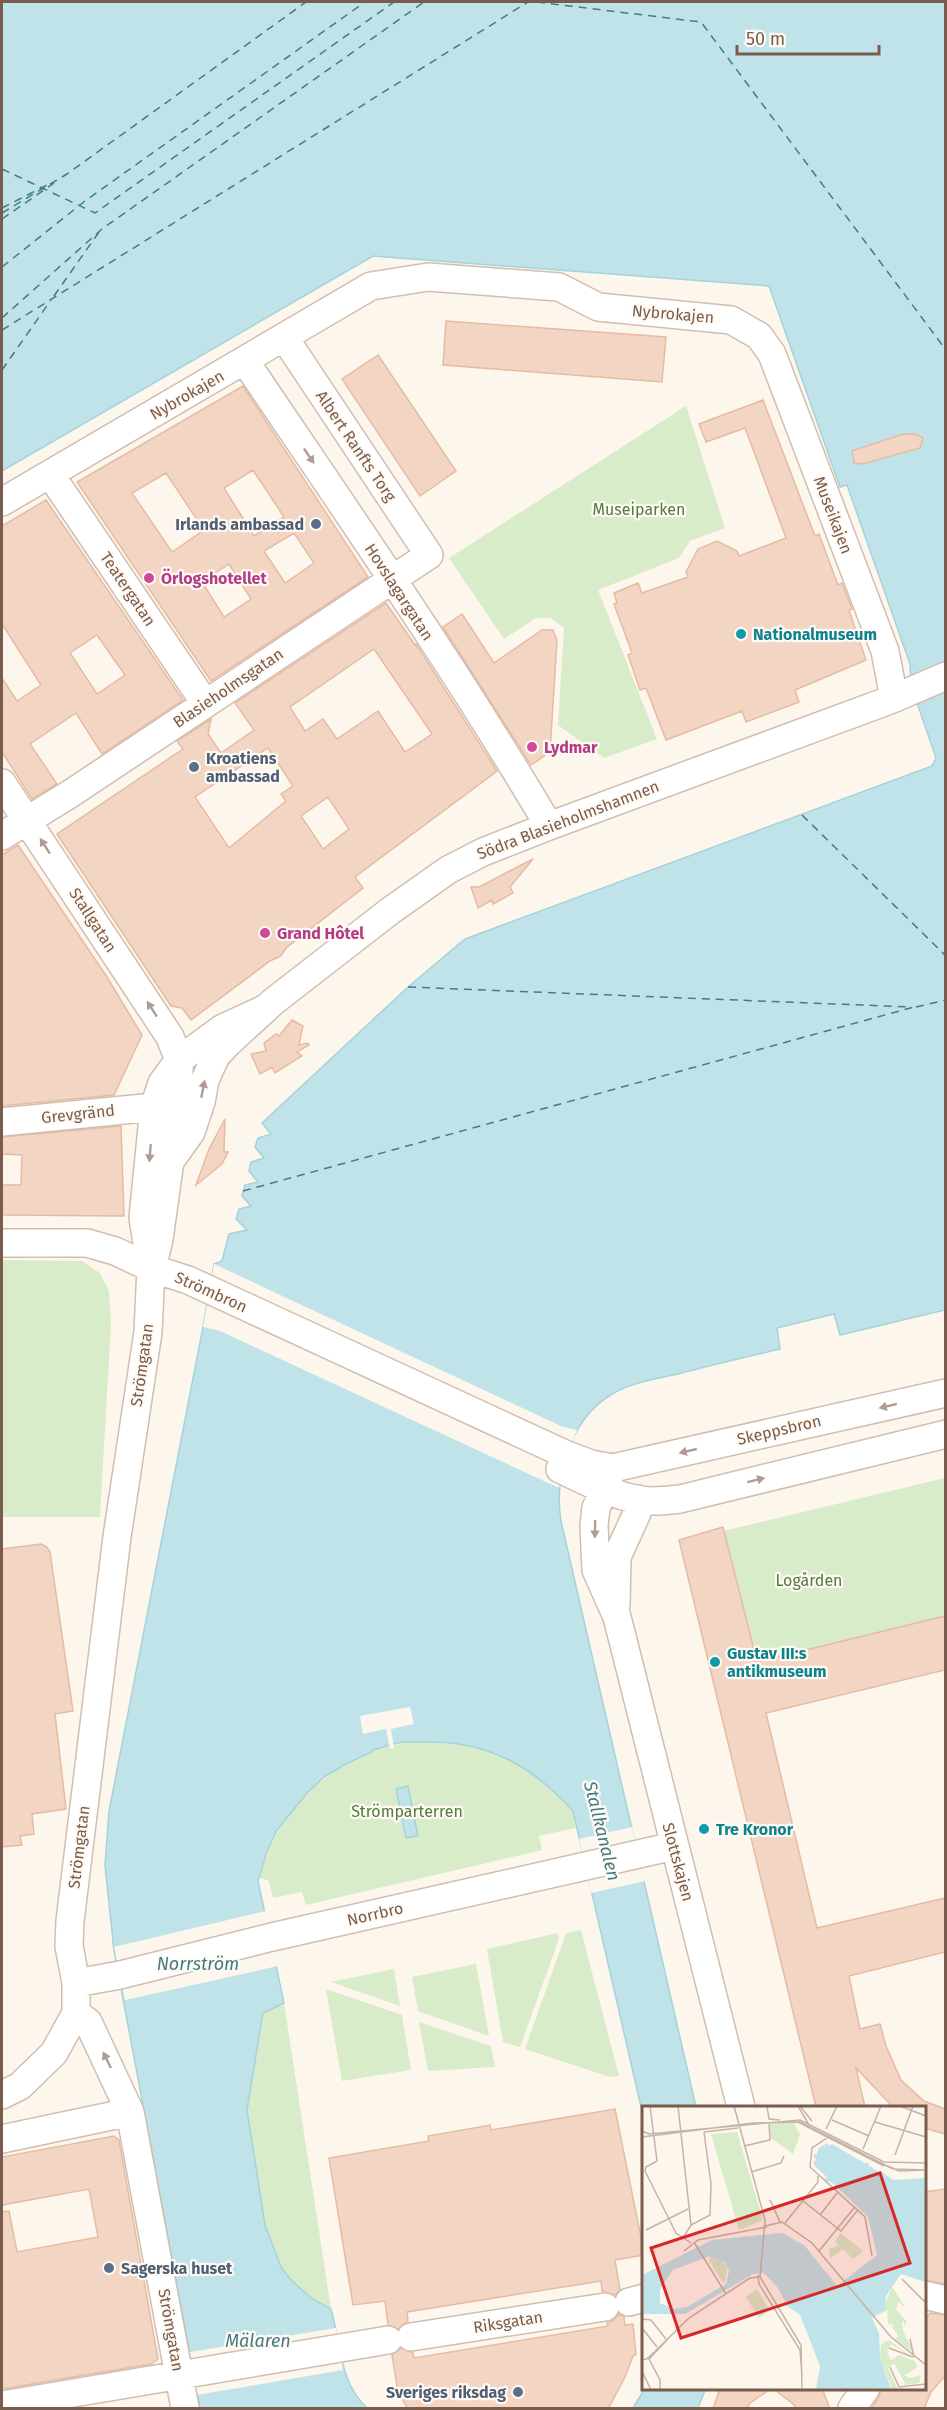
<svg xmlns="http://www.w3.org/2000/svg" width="947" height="2410" font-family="'Fira Sans',sans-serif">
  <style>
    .green { fill: #d8ecc9 }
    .water { fill: #bfe3e8; stroke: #a5d3da; stroke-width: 1.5 }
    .pier { fill: #fdf6ec }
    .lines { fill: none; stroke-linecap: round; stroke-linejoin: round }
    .ferry { stroke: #437c86; stroke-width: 1.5; stroke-dasharray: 8 6; stroke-linecap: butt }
    .building { fill: #f3d5c3; stroke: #e6bba3; stroke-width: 1.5; fill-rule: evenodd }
    .minor-casing { stroke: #d1beb0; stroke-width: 30 }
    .minor { stroke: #fff; stroke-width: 27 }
    .oneway { fill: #af9d94 }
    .service-dot { fill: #5c6f8a; stroke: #fffaf3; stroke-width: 2 }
    .hotel-dot { fill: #d1479c; stroke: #fffaf3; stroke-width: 2 }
    .culture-dot { fill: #0f9aa8; stroke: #fffaf3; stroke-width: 2 }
    .labels { text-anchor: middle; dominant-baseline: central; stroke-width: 4.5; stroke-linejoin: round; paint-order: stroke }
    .street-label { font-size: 16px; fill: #7a5c4d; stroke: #fffaf3 }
    .park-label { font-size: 16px; fill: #537a41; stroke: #fffaf3 }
    .service-label { font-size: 16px; font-weight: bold; fill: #4e5e75; stroke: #fffaf3; text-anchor: end }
    .hotel-label { font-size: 16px; font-weight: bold; fill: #b23c85; stroke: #fffaf3; text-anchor: start }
    .culture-label { font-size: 16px; font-weight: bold; fill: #0d838f; stroke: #fffaf3; text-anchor: start }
    .water-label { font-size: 18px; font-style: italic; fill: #437c86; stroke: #fffaf3 }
    .inset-river { fill: none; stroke: #bfe3e8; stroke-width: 3 }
    .inset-road { fill: none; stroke: #c5b3a7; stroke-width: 1.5 }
    .view { fill: #d62828; fill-opacity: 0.15; stroke: #d62828; stroke-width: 3 }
    .inset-edge { fill: none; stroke: #7a5c4d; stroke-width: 3 }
  </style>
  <rect width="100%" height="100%" fill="#fdf6ec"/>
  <path class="green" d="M686,406L725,528L690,541L679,558L598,590L657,739L604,758L558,725L564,628L551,618H536L504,639L449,558Z
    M2,1260L82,1261L100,1273L109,1291L111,1324L100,1517H2Z
    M945,1478V1616L757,1662L723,1531Z
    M411,1741L464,1745L491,1752L512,1761L551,1787L573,1811L576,1828L539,1836L542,1850L306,1905L302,1892L273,1898L269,1881L260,1878C278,1813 309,1779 372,1753V1750Z
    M581,1930L582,1934L619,2076L610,2077L525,2049L565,1936L567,1933Z
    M558,1933L559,1939L520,2047L503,2042L487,1949Z
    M476,1964L489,2036L418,2011L412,1977Z
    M394,1969L400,2006L331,1982Z
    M326,1989L402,2015L411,2070L342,2081Z
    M284,2003L331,2309L311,2298L290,2279L281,2267L265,2225L247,2110L264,2013Z
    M419,2022L491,2046L495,2067L428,2071Z"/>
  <path class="water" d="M2,2H945V1310L840,1335L834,1314L777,1328L780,1349C746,1357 712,1365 678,1374C655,1379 629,1383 609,1396C569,1422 554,1477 561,1521L696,2107H644V2120L573,1811C542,1777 509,1753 464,1745C446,1741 426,1742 409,1742C398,1741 384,1747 373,1750L372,1752L346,1764L324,1777L307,1793L277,1830L267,1852L258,1881L284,2003L263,2013L247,2110L265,2225L281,2267L290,2279L311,2298L331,2309C341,2344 339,2382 367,2408H200L114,1951L105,1865L109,1811L203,1327L214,1264L222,1261L229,1234L247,1230L236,1219L239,1209L251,1206L242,1196L245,1185L258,1182L249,1171L251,1162L264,1158L255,1147L258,1138L271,1134L262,1123L408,987L465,939L932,766L936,758L915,697L911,682L910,664L847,485L840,487L769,286L373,256L2,471Z
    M408,1786L418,1836L406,1838L396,1789Z
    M645,2388H706L698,2408H633Z"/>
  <path class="pier" d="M214,1264L561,1426L577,1430L567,1455L559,1488L220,1331L203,1327Z
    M410,1707L414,1724L391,1729L394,1748L390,1749L386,1729L363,1734L360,1716Z
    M632,1827L645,1881L591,1893L579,1839Z
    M266,1911L278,1966L125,2000L114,1947Z
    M336,2328L343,2370L197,2395L190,2352Z"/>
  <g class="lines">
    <path class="ferry" d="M537,2L701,22L946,350
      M2,169L95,213L394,2
      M2,208L51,183
      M2,213L67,174L306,2
      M2,219L54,183
      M2,267L85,201L365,2
      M54,296L99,232
      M2,318L102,229L424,2
      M2,330L528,2
      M2,370L51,300
      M802,815L946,956
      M408,987L911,1007
      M916,1007L946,1000
      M243,1191L914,1007"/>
  </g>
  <path class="building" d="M446,321L666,337L662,382L443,365Z
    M378,355L456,471L420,496L342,379Z
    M243,386L368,577L211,681L77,482ZM253,470L284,517L254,536L224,488ZM166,473L204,530L172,552L132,493ZM294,533L314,563L285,583L264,551ZM229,564L251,599L224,617L202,582Z
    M763,400L815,536L819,534L838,585L842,583L852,609L849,610L866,660L795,690L799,702L746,722L742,711L666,740L646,688L640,690L628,655L632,653L614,604L617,603L614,593L638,583L642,593L688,577L686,572L698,549L717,541L737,551L739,556L786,538L745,428L706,442L699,424Z
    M903,434H915L923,438L920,448L863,464L854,463L852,451Z
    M46,500L183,700L102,754L76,713L30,744L57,784L32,799L2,752V678L17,701L41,685L2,624V526ZM97,635L125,675L97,694L70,653Z
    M386,603L415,645L416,644L497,771L355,877L363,888L286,948L281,956L270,961L191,1020L182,1008L171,1006L57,834L183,749L177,741L211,719L208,734L221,753L254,730L235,703ZM374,649L432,734L405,752L378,711L337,739L323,719L305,731L290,707ZM268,748L293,786L281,794L286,801L229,848L195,797ZM328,797L349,829L323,849L301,816Z
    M462,614L494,663L542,630H553L557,640L550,752L531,765L443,627Z
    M18,845L107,977L142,1035L114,1095L2,1106V855Z
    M533,859L510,887L513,893L493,904L492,900L478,908L471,887H479Z
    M292,1020L303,1026L299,1045L308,1043L309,1045L297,1052L302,1056L275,1073L272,1067L260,1074L251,1054L266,1051L264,1043L276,1034L279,1036Z
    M225,1119L224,1152H228L222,1164L196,1185L209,1149Z
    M121,1126L124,1216L2,1215V1185H21L22,1155L2,1154V1137Z
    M723,1527L757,1662L945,1616V1670L766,1713L817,1928L945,1898V1952L849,1976L860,2029L880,2024L886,2046L901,2080L924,2101L945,2109V2134L924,2128V2107H893L856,2068L865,2107H816L679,1540Z
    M41,1544L47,1547L50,1552L73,1711L55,1714L66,1809L32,1814L34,1834L20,1836L22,1845L2,1847V1549Z
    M615,2109L644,2252V2255L615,2260L620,2290L615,2295L602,2291L601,2281L407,2312L408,2321L398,2329L388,2325L385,2301L353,2305L329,2158L429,2141L428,2136L490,2125L491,2130Z
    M114,2136L119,2140L158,2359L151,2364L2,2389V2212L9,2211L17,2252L98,2237L89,2189L2,2205V2157Z
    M945,2189V2284L924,2280V2192Z
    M930,2313L945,2315V2376L931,2392L924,2409H871L879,2397L881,2388H924V2321Z
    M619,2314L624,2317L625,2325L633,2324L636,2355L633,2356L624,2379L608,2409H408L398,2392L392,2355L401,2348L413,2353L414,2358L608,2326L607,2323L614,2320Z
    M720,2388H822L830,2409H797L792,2403L772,2388L750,2403L746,2409H713Z"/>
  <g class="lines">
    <g class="minor-casing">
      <path id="minor" d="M245,361C348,514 455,667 549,826
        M50,474L205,703
        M2,502L371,286L428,277L559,287L598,307L731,320L759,336L772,354L885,651L894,698
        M2,783L170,1037L179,1060V1097L159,1239L155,1256
        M2,836L70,794L429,555L284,337
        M2,1122L154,1107
        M171,1160L191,1132L201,1102L205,1080L216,1056L227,1044L274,1001L390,911L448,870L483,852L549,826L890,700L946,676
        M2,1243H87L115,1251L151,1268L188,1280L567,1455L591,1464L613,1468L946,1393
        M560,1469C588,1482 620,1500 652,1501C661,1501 671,1500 680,1499L946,1434
        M611,1472L596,1508L594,1525L596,1570L617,1617L741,2107
        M616,1605L617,1557L637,1513L638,1499
        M76,1983L120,1975L272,1937L674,1846
        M76,2013L88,2022L130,2112L185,2408
        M2,2095L20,2086L54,2053L76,2013V1983L69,1946L70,1921L117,1537L148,1332L151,1268L143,1218L154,1107L162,1083L179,1060L223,1028L262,1010
        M2,2139L130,2112
        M924,2295L946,2300
        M629,2302L644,2298
        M411,2337L605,2307
        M2,2405L388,2340
        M852,2408L866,2388"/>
    </g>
    <use href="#minor" class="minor"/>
  </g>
  <defs><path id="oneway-solid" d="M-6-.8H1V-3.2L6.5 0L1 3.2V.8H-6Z" transform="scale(1.5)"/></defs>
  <g class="oneway">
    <use href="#oneway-solid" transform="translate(309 456) rotate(56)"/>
    <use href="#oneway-solid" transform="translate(45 846) rotate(-123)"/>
    <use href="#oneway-solid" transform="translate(152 1009) rotate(-123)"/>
    <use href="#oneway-solid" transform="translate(203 1089) rotate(-79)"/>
    <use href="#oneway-solid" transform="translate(150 1153) rotate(95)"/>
    <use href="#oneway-solid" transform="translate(888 1406) rotate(167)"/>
    <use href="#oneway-solid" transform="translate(688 1451) rotate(167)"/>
    <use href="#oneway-solid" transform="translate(756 1480) rotate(-14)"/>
    <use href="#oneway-solid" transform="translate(595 1529) rotate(91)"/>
    <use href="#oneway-solid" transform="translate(107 2060) rotate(-116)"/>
  </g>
  <g class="service-dot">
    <circle cx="316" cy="524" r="6"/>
    <circle cx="194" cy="767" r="6"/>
    <circle cx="109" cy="2268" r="6"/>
    <circle cx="518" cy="2392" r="6"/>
  </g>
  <g class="hotel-dot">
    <circle cx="149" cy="578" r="6"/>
    <circle cx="532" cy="747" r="6"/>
    <circle cx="265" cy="933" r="6"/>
  </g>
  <g class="culture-dot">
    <circle cx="741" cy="634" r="6"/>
    <circle cx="715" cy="1662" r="6"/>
    <circle cx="704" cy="1829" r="6"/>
  </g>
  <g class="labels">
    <g class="street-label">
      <text transform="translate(673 314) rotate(5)">Nybrokajen</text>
      <text transform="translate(187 395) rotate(-30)">Nybrokajen</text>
      <text transform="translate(356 446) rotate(56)">Albert Ranfts Torg</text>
      <text transform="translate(833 515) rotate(69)">Museikajen</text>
      <text transform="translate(128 589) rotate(56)">Teatergatan</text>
      <text transform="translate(399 592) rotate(57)">Hovslagargatan</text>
      <text transform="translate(228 688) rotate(-34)">Blasieholmsgatan</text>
      <text transform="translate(568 820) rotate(-21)">Södra Blasieholmshamnen</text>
      <text transform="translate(93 920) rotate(57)">Stallgatan</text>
      <text transform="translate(78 1114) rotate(-6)">Grevgränd</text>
      <text transform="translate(211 1292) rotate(24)">Strömbron</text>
      <text transform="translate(142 1365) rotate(-82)">Strömgatan</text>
      <text transform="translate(779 1430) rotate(-13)">Skeppsbron</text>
      <text transform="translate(79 1847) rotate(-83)">Strömgatan</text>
      <text transform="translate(678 1862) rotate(75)">Slottskajen</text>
      <text transform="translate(375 1914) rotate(-13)">Norrbro</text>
      <text transform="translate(508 2322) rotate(-9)">Riksgatan</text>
      <text transform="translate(171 2330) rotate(80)">Strömgatan</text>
    </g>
    <g class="park-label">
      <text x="639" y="509">Museiparken</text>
      <text x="809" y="1580">Logården</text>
      <text x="407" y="1811">Strömparterren</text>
    </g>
    <g class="service-label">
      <text x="304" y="524">Irlands ambassad</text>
      <text x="206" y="758" text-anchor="start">Kroatiens<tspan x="206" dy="18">ambassad</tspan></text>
      <text x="121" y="2268" text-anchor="start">Sagerska huset</text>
      <text x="506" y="2392">Sveriges riksdag</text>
    </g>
    <g class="hotel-label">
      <text x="161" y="578">Örlogshotellet</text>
      <text x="544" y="747">Lydmar</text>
      <text x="277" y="933">Grand Hôtel</text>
    </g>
    <g class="culture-label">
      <text x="753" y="634">Nationalmuseum</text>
      <text x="727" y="1653">Gustav III:s<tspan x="727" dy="18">antikmuseum</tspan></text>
      <text x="716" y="1829">Tre Kronor</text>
    </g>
    <g class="water-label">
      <text transform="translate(602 1831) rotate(76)">Stallkanalen</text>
      <text x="198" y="1964">Norrström</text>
      <text x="258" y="2341">Mälaren</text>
    </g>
  </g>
  <g transform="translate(642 2106)">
    <rect width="284" height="284" fill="#fdf6ec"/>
    <path d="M128,17H152L158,29L151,48L129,32ZM95,26L121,114L97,124L69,28ZM199,127L221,145L211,153L201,143L188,153L187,143L196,140L193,135ZM73,150L86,160L82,178L67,155L68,150ZM250,181L264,202L256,196L254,203L265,216L262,220V216L260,215L261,225L273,248L253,233L256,230L250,220L253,219L246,218L245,204L234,211L240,206ZM115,183L128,205L117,212L104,191ZM247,234L269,251L249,238L245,246L249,254L257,249L273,255L275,262L262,269L268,272L279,269L277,277L264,279L252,257L246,262L256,283H250L238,252L239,238Z" fill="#d8ecc9"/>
    <path d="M190,38L251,74L283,72V176L259,168L244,190L243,204L230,212L237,227L238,252L249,283H174L178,260L158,209L145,200L136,182L122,167L111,168L43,208H0V169L70,134L140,127L163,140L195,180L235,149L226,111L172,59L176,44ZM68,150L84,157L87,165L84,178L45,201L33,203L18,197V183L31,164Z" fill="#bfe3e8" fill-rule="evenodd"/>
    <path class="inset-river" d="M183,38L211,66M180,40L224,79L284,122M177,42L211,69M181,54L284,127M172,56L197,71M239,67L284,102M183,73L210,81M222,77L225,57M209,78L284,132M221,82L284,129M261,105L284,104M133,127L169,182M157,137L171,185L227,284M170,199L186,169M148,201L214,197L258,135L255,118L172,49M184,284L193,223"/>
    <path class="inset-road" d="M8,0L15,55L4,61L3,65L34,127L49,137M36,0L49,119M92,0L123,114L118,171L159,239L160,284M125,0L127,13L138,14M156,0L167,19M158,0L170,15M258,0L284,10M190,14L227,30M156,16L242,60M233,16L284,31M184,23L195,0M0,25L7,28L158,14L242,56L284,57M62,26L96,22M0,31L111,17L158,16L251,63L284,64M185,32L170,42L168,61L223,111L230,150M102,40L128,34L127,16M221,43L239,0M253,49L271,0M241,58L257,65L284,64M109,66L139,57L142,50M128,94L138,116M161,95L199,125L215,105M178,109L195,87M143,117L176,76V70M123,120L140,116L170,137L249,231L284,259M4,124L46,103M41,132L49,119L68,109L69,78L62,26M52,136L84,188M42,145L56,134L125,121M177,145L212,102M116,169L117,178L158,244L160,269M260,173L284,197M0,213L9,214L24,233M0,222L15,241M268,233L272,251M247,242L271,251M6,251L18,274V284M5,253L47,212L108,172L117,171M0,254L8,252L26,233M248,261L257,281L284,278M0,265L9,284"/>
    <path class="view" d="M238,67L268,157L39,232L9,142Z"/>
    <rect width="284" height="284" class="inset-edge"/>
  </g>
  <rect width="947" height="2410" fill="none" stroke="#7a5c4d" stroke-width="6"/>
  <path d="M737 45v9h142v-9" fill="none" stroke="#7a5c4d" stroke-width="3"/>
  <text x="746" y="45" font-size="18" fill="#7a5c4d" stroke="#fffaf3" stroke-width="4.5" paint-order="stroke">50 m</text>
</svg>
